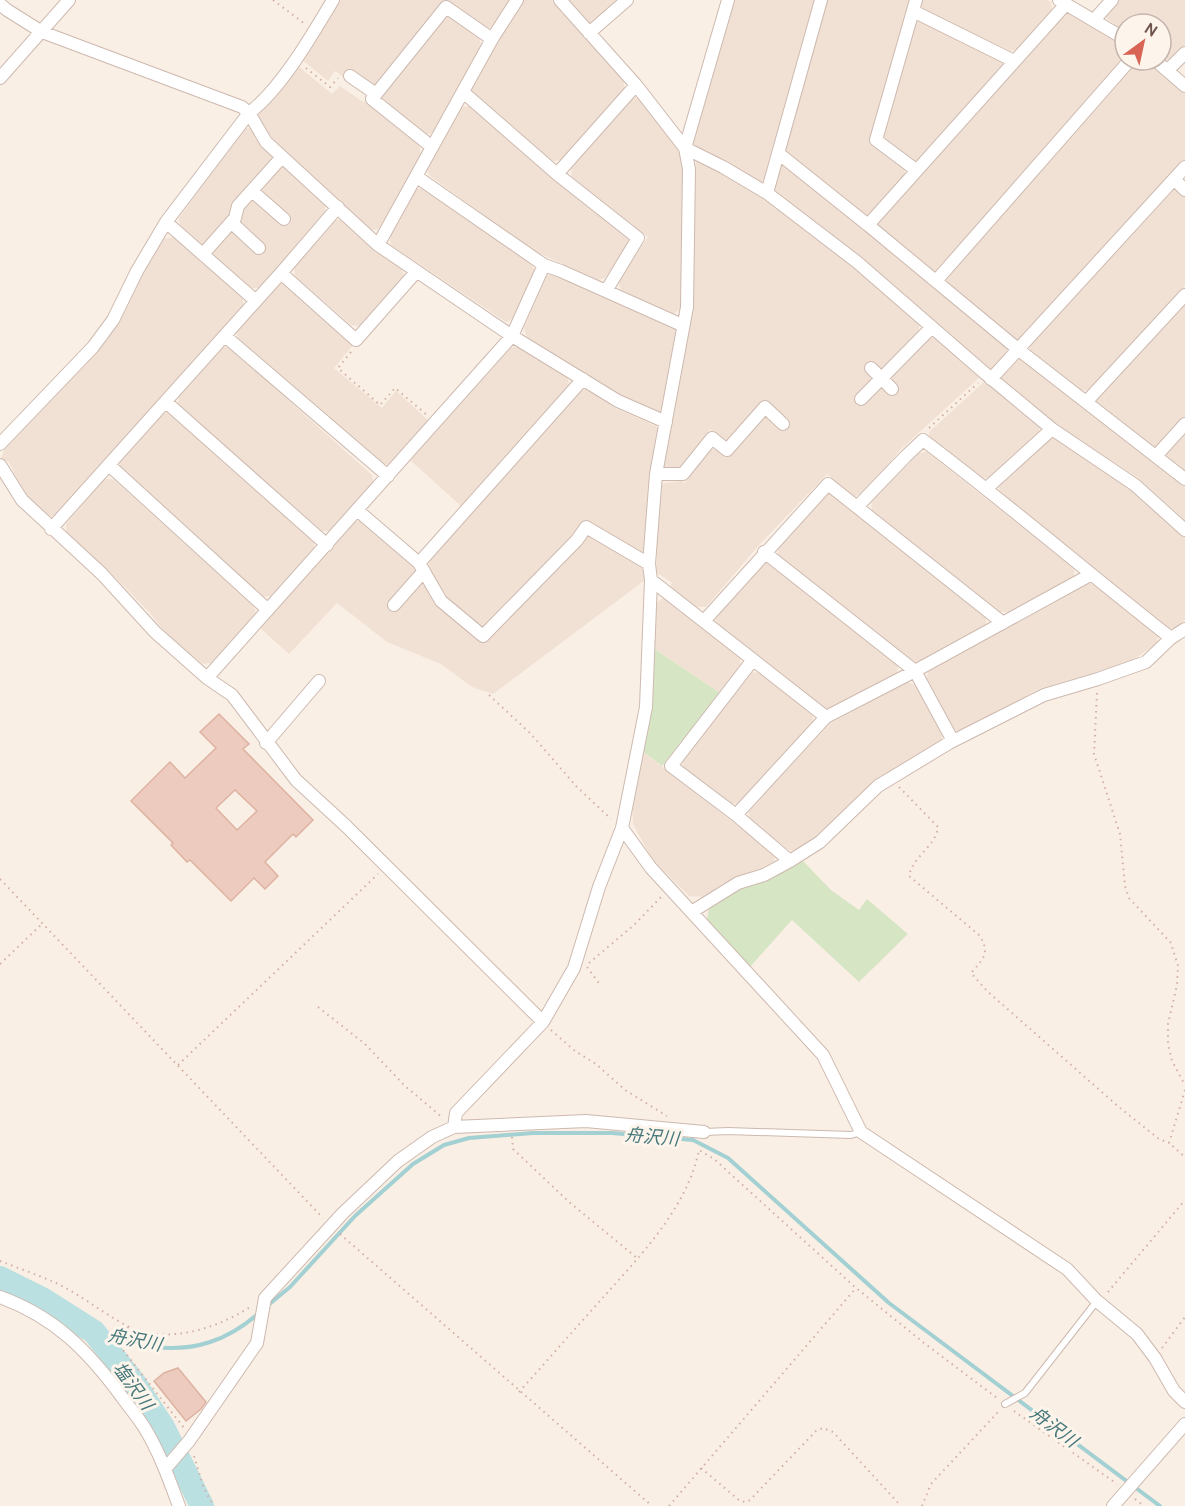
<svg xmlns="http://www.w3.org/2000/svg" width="1185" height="1506" font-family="Cabin,'Noto Sans JP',sans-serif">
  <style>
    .residential { fill: #f1e1d4 }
    .green { fill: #d6e6c5 }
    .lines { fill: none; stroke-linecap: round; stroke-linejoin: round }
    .stream { stroke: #a3d0d2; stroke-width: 4 }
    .river { stroke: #bbe0e1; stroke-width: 24 }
    .building { fill: #edccbf; stroke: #deb2a1; stroke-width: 1.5; fill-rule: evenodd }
    .service-casing { stroke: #cdb9af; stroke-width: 8 }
    .minor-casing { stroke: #cdb9af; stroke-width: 14 }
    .path { stroke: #d1b0a3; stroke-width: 2; stroke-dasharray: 1.5 4.5; stroke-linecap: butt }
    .service { stroke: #fff; stroke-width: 6 }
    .minor { stroke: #fff; stroke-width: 12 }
    .labels { text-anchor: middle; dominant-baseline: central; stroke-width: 6; stroke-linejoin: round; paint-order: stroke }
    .water-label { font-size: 18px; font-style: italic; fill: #45787b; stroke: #fdf4eb }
  </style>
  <rect width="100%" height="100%" fill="#faefe5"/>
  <path class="residential" d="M339,0H443L374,86L346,79L335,71L328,81L301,59Z
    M448,0H509L493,27L485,28Z
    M523,0H552L624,80V89L562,160L552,161L474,96L471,88Z
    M569,0H619L590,26Z
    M733,0H815L765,180L759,183L697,148L691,141Z
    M826,0H911L870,142L904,168L905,175L872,213L863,216L786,152L784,147Z
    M921,0H1046L1051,2L1052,10L1017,49L1011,51L924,10L919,4Z
    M1117,0H1185V45L1171,59L1165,60L1161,57V24H1125V32L1107,19V12Z
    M1063,12H1069L1125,46V60L938,271H932L878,227V220Z
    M451,17L480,39L481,47L432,133L424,135L383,102L382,94L444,18Z
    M920,19L1002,58L1003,65L918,162H912L885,140L882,135L915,22Z
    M1136,60H1144L1185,94V159L1022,339L1017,340L947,285L945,277Z
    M297,65L332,94L340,86L363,102L365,101L419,145L421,154L380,229L371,230L273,139L258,118L260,111Z
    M630,98H639L675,143L682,161L684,182L681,309L673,314L621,290L618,282L648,237L572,177L571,168Z
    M469,106L561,185L628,237V244L605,278L599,280L534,251L430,176L427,170L462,107Z
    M243,128H253L261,145L275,158L232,215L204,246L180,225L179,218Z
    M699,159L723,171L796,221L870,279L919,324V331L882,369H877L883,385L892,381V376L928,338L937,337L981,376L899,451L883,471L861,494L853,497L827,474L760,544L706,607H696L670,587L672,583L656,572L657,556L655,550L660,488L664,483L681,481L685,483L711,449L717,450L726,458L766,412L787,422L764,401L727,443L710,429L680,467L666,469L661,466L691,312L696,161Z
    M785,163L1008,345L1009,353L993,369H984L776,194L773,189L778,166Z
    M282,164L325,204V213L259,288H250L210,252L237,221L241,210Z
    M423,188L531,264L535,271L514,319L506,322L391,245L390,235L416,189Z
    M1170,189L1178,190L1185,197V286L1089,390L1080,391L1030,352V345Z
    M336,220H342L374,250L402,269L404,277L360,326L351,325L295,276L294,267Z
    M175,237L243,299V306L56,516H46L23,492L9,462L1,459L4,450L102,345L121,319L147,265L162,239Z
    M553,273L675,329L678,334L664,409L657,413L625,398L527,337L524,328L547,276Z
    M277,284H286L354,344L334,368L382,408L396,391L428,420L389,464L381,465L239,341L236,331Z
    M1185,301V417L1158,447H1152L1096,403L1094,398Z
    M518,346L568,378L569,385L461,506L410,460L511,348Z
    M222,347H229L372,475L373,482L330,531H322L178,405L179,396Z
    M1022,358L1185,484V520L1137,477L1057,425L1001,381L1000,376L1017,359Z
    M984,382L1040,423L1039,433L988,478H980L929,437V432Z
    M588,389L615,408L656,426L660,430L647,555L584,520L575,537L485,629H480L447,601L446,595L429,572L428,568L430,559L579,391Z
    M171,412L314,541V548L271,596L262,597L121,469L119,462L163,413Z
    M1185,431V472L1167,458L1165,452Z
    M1051,438H1056L1130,489L1185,537V620L1175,628H1169L999,493V484Z
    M927,452L1074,568V577L1009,612H999L872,511L871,501L919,453Z
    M104,479H113L253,605L256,613L211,663L203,664L170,639L150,613L112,574L66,533V524Z
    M823,494H832L986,616V625L919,662L910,660L778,555L777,544Z
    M354,521H362L418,571L437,604L484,642L578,547L585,535L589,534L645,566V580L493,694L472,687L441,664L387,642L337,603L289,654L260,628Z
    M761,562H768L898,664L897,674L833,708H823L716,624L715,614Z
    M1087,583L1096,585L1158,635L1157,643L1130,662L1038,689L962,732L952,729L926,679L929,669Z
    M663,598L740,658L741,665L720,693L653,648L655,604Z
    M751,672L760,673L813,716V724L739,803L731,804L683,767V759Z
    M907,682L916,685L943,735L940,743L873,782L819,834L797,851L789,850L749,819V810L831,723Z
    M642,751L775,855L774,863L724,883L704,897L689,896L652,859L633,824L632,806Z"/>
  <path class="green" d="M653,648L720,693L662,766L642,751Z
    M803,861L831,890L859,910L867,899L908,934L859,982L792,920L750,967L707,919L709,909L738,890Z"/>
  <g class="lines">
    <path class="stream" d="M267,1306L290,1287L355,1216L413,1164L444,1145L469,1138L533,1133H612L693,1140L728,1158L889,1303L1160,1506
      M94,1332C113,1337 133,1345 153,1347C195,1352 228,1340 259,1313"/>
    <path class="river" d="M0,1278L42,1299L94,1332L135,1384L163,1427L202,1506"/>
  </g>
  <path class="building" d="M219,714L249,744L243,749L313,820L296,837L293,834L265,862L278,876L265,889L254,878L231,901L190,860L187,862L171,845L173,843L131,801L170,762L185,778L216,748L200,732ZM235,790L257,811L237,830L216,808Z
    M178,1368L206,1402L201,1409L186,1421L154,1381L164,1373Z"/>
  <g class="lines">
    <g class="service-casing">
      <path id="service" d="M704,1132L728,1131L851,1135L861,1132
        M1005,1404L1025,1393L1097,1301"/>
    </g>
    <g class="minor-casing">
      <path id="minor" d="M1059,0L1125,39
        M0,4L7,10L42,32L242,107L249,113L266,142L378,245L512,336L618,401L666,422
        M1066,4L868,225L1019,350L1185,479
        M913,11L1014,61
        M1094,20L1112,0
        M589,33L627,0
        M1155,60L1185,86
        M1168,70L1185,53
        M350,76L376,94
        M0,78L69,0
        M463,92L557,174L638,238L606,291
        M432,147L372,99L446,7L492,39
        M685,148L723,167L767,193L857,262L987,375L1052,429L1135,485L1185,530
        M685,148L728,0
        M778,153L868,225
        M916,170L876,140L916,0
        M557,174L636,85
        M417,177L544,265L561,271L682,325
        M1174,179L1185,190
        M252,191L284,219
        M767,193L821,0
        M166,222L256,301
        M231,222L259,248
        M378,245L492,39L517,0
        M203,254L235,218L238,206L282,157
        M281,273L356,340L416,272
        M936,281L1130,60
        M225,336L388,476
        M871,368L892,389
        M991,379L1185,167
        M861,399L932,327
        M1087,401L1185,295
        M166,402L327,545
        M0,444L93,347L113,320L137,271L166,222L249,113C281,89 312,35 333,0
        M1156,456L1185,424
        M0,465L22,500L102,574L155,632L207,678L232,695L296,780L346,826L543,1022
        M109,465L268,610
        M656,474H683L712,438L727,450L765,407L783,424
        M987,488L1052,429
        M857,507L906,456L923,440C1008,504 1088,573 1171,638
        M357,510L419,563L583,379
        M51,529L281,273L338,207
        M764,552L915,671L953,741
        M419,563L441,601L483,636L577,540L586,527L649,564
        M651,580L826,717
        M394,605L424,571
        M704,621L828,484L1003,623
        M752,661L671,766L736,815L790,861
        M207,678L512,336L544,265
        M266,743L319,681
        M736,815L826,717L915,671L1090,575
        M622,828L651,868L823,1055L861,1132L1067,1269L1097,1301L1137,1334L1155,1358L1174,1391L1185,1402
        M693,911L738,883L764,875L790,861L820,842L878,786L949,743L1044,695L1098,679L1146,662L1171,638L1185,629
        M454,1127L456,1113L543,1022L574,968L599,887L622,828L646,707L651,580L649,564L656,474L687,307L689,169L685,148L636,85L560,0
        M0,1297C55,1317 88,1351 122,1397C129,1407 137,1416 144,1427C159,1451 169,1479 179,1506
        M165,1469L189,1441L257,1343L265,1298L343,1213L398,1161L432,1137L454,1127L586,1121L704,1132
        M1113,1506L1185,1424"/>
    </g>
    <path class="path" d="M273,0L305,24
      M306,68L330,87L338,78
      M351,352L338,368L380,405L395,388L427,415
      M929,428L978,383
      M1097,693L1094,754L1120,834L1125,886L1129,898L1171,943L1178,966L1177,985L1168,1024V1044L1172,1061L1185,1085
      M489,695L531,734L576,786L611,819
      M899,787L938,827C936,846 913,856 909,876L979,935C991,953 983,959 971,973L987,991L1120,1108L1159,1139L1169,1143
      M0,879L323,1218
      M589,963L634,925L662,896
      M0,964L43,923
      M587,967L601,986
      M318,1007L365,1044L405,1086L443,1118
      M551,1030L575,1051L596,1064L625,1090L667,1116
      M178,1065L378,874
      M1185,1090L1169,1143L1185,1157
      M512,1137L513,1149L569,1202L637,1258
      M340,1234L652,1506
      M0,1261C18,1268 38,1275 56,1283C81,1295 103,1313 127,1326C166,1345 216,1329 250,1307
      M1108,1292L1185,1200
      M128,1327L123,1345V1350L184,1428
      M1162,1348L1185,1317
      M519,1392C546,1362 572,1332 599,1302C638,1258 687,1209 699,1150L714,1159L856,1288L924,1343L997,1398
      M1014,1411L1117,1484
      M194,1456L204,1489L214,1506
      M701,1468L740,1501L746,1502L750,1500L816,1431L823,1428L833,1432L901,1506
      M1135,1499L1144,1506
      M669,1506L856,1288
      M922,1506L931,1484L999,1411"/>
    <use href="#service" class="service"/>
    <use href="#minor" class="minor"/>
  </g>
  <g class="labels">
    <g class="water-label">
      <text transform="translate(652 1137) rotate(5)">舟沢川</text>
      <text transform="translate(135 1340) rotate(11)">舟沢川</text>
      <text transform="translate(133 1386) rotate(54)">塩沢川</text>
      <text transform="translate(1054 1427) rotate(37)">舟沢川</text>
    </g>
  </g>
  <g transform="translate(1143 42) rotate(33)"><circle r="28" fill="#fdf4eb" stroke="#c5b4ac" stroke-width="1.5"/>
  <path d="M0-4.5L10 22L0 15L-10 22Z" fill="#d96455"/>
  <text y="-9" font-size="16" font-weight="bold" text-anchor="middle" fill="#70554d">N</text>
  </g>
</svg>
